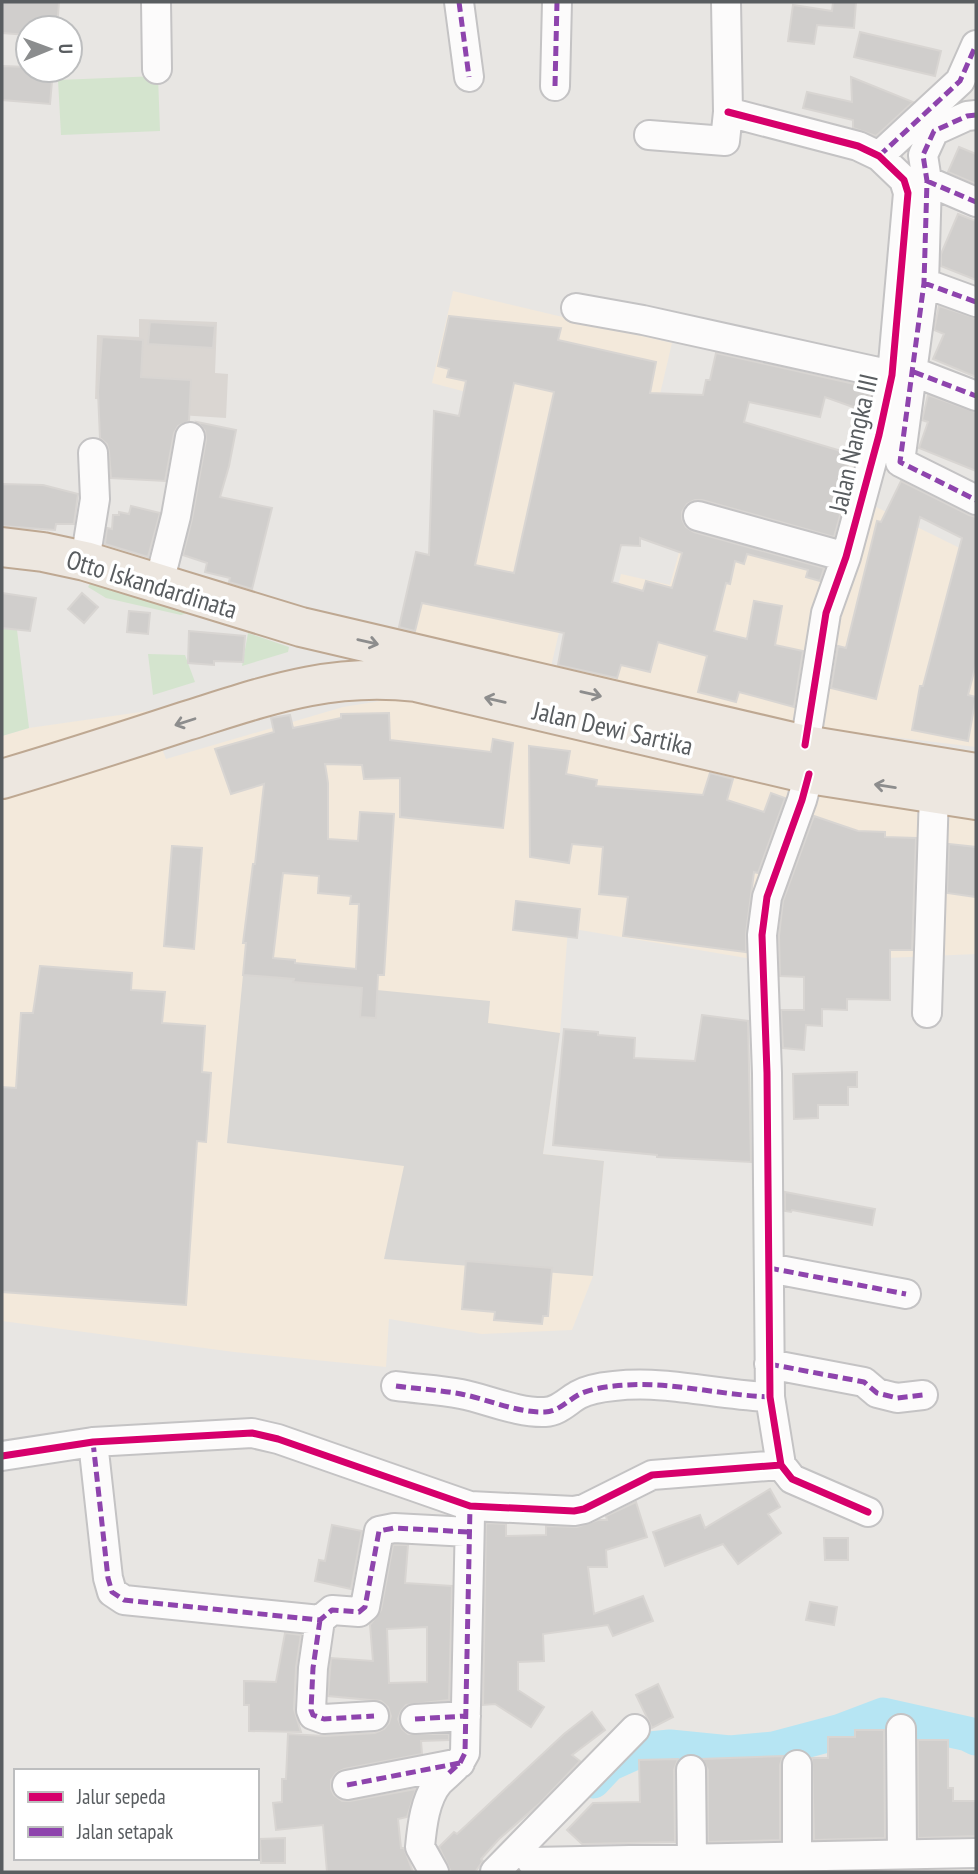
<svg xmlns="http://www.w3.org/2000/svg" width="978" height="1874" font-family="'PT Sans Narrow',sans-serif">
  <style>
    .commercial { fill: #f3e9db }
    .industrial { fill: #d9d7d4 }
    .education { fill: #dad6d2 }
    .green { fill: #d4e4ce }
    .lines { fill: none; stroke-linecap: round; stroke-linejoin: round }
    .river { stroke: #b6e5f3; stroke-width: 35 }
    .building { fill: #d0cecc; stroke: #d8d5d2; stroke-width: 2; fill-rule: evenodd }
    .minor-casing { stroke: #c4c3c4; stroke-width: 32 }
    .highway-casing { stroke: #bea892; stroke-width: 42 }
    .minor { stroke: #fcfbfb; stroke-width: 28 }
    .highway { stroke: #ede7e0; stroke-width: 38 }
    .quiet { stroke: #8e44ad; stroke-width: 5; stroke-dasharray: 10 5; stroke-linecap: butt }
    .cycleway-casing { stroke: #fff; stroke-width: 11 }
    .cycleway { stroke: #d6006c; stroke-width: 7 }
    .oneway { stroke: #8d8d8d }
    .labels { text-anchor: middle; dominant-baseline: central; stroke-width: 7; stroke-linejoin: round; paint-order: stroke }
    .street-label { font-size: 26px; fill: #595d60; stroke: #fff }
  </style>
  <rect width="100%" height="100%" fill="#e8e6e3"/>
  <path class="commercial" d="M453,291L672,343L638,488L595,478L550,671L413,638L470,393L432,383Z
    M866,502L976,556V747L810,727L595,679L621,574L670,585L681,545L731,552L736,527L848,561Z
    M412,696L870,803L976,818V954L887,958L885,885L792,863L771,891L770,962L568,928L560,1033L543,1154L604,1161L593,1276L572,1330L482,1334L389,1319L386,1367L234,1352L2,1321V736L29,728L148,711L166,759L343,707Z"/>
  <path class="industrial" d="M243,975L294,979V982L490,1001L488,1023L560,1033L543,1154L604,1161L593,1276L384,1259L404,1166L227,1143Z"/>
  <path class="education" d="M139,319L217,322L215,373L228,374L226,418L132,412V401L95,399L97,335L139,337Z"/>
  <path class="green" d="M158,76L160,131L61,135L58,80Z
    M91,582L187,613L181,615L106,598L88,587Z
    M2,628L17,630L29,728L2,736Z
    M248,633L289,647L288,652L242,666Z
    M148,654L185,655L195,682L153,695Z"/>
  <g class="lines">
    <path class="river" d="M593,1781L609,1764L640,1750L670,1747L730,1753L774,1749L838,1732L883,1715L968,1734L976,1738"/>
  </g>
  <path class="building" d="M2,2H59L57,28H28V35L2,33Z
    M833,2H856L854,28L817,25L814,44L788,41L793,5L832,11Z
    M860,32L941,51L935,76L854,57Z
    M2,66L28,67V70H53L50,104L2,100Z
    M851,77L913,102L876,136L853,128V120L803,108L807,92L852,102Z
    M959,147L976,154V184L948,172Z
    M958,214L976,221V280L941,266V254Z
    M939,306L976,318V377L933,359L944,334L934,330Z
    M449,316L561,328L558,340L656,362L650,393L703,395L706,380H710L716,353L872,388L864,426H860L864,411L825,397L820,417L749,402L744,422L851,454L843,481L849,484L834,537L702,500H695L687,504L682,512V519L686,527L694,532L824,568L820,581L806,577L808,570L747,554L744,564L735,561L730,584L726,583L714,631L747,639L754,601L782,606L775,645L803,651L794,707L739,692L736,702L698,692L707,656L658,642L650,672L621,665L617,678L558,665L564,633L422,603L415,631L399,627L416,552L429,555L434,411L459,416L466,381L447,377L449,369L438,366ZM514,383L554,392L514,573L475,565ZM640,538L682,553L672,588L646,581L643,591L612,582L621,545L640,546Z
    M150,322L215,326L213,348L148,344Z
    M102,337L143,340L141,377L191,380L189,421L178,426L174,433L165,481L111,478L109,452L107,444L100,438L98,392Z
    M928,395L976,412V471L919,448L928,422L922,420Z
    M197,422L236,430L229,466L220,497L272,508L252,589L229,582L230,578L205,572L207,563L183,555L192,519L206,440L205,431Z
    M901,481L969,515L976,517V664L968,695L976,697L968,741L912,730L920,686H923L962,538L920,517L876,699L831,688L838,646L846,648L877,521L881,522Z
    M2,484L43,485L78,494L74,524H56L55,530L2,526Z
    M131,506L160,513L148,557L105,544L107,528L112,529L113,515H119V512L129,514Z
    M2,593L36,598L30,631L2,628Z
    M82,593L98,607L84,623L68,609Z
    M129,611L150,613L148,634L127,632Z
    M189,631L245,636L243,662L214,661V665L188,663Z
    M389,713L390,740L491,752L493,739L513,743L503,828L400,817V778L364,779L362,765L325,764L328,783V839L358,841L360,812L394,814L384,975H378L376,1018L360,1017L362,988L293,982L294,979L243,975L246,943H243L253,864H255L264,784L231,794L215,749L274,732L271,718L290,715L293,728L341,718V714ZM283,873L319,876L318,893L351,896L350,904H359L356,969L295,963V960L273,958Z
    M529,746L570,751L566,774L597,780L596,786L703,795L710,773L733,779L727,800L764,812L771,793L785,798L758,873L754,872L746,933V952L623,936L628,897L599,894L603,847L572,844L569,863L530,857Z
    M814,816L858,831L885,832V837L916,838L912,950H890V1000L847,999V1010L822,1009V1026L806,1025L804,1050L783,1048L781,1010H804V977L780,976L779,936L783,901Z
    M949,844L976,847V897L947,893Z
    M172,846L202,848L194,949L164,946Z
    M516,901L580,909L577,938L513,930Z
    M40,966L132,973L131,990L165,992L162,1023L205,1026L202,1072L211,1073L206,1142L197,1141L186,1305L2,1292V1087L16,1088L21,1013H33Z
    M702,1015L748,1021L751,1162L657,1157V1155L553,1145L564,1029L598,1032V1035L635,1038L634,1058L695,1061Z
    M857,1072V1087H848V1105H818V1118L794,1119L793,1074Z
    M785,1192L875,1209L872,1225L792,1210L791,1212L785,1211Z
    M466,1261L552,1268L548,1316H543L542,1324L494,1320L495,1312L462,1309Z
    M770,1489L780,1507L768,1514L781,1533L738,1564L723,1544L665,1566L653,1532L700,1515L705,1528Z
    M636,1502L647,1537L606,1550L607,1567H588L594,1614L643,1596L653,1621L613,1636L608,1625L543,1634L544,1661L518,1662V1690L544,1707L531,1727L495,1704L483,1705L486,1523L506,1524V1536L546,1535V1526L577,1527L598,1520H607L606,1516Z
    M332,1525L362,1531L351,1589L315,1581L319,1560L325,1561Z
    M824,1538H848V1560H825Z
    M393,1545H408L405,1583L452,1586L449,1700L406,1705L401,1711L398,1719L402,1729L408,1734H449V1740L421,1741L422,1754L344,1769L336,1773L331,1780V1789L334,1795L342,1801H350L416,1789L407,1817L398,1819L401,1848H404L413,1872H327L323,1825L276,1830L273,1803L282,1802V1779H286L288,1734L325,1736L375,1733L384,1729L389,1723L391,1716L388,1707L381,1701L328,1696L331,1658L373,1661L370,1625L381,1610ZM427,1627V1682L389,1683L387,1629Z
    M810,1602L837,1607L834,1625L806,1620Z
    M285,1633L301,1635L296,1667L294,1709L301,1732L249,1731V1705H244V1681L276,1682Z
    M658,1684L673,1717L652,1728L636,1695Z
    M592,1712L605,1730L572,1755L580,1761L540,1803L499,1839L481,1859L483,1861L475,1872H451L439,1847L454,1832L457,1834L564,1734Z
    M855,1730H884L885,1838L814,1840L812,1758H828V1737H855Z
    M918,1740H948V1788H953V1801H976V1836L918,1838Z
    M783,1756L780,1765V1840L708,1842V1770L702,1759Z
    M678,1759L674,1770L675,1842L582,1844L567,1830L593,1803L640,1802L639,1760Z
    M285,1838V1863H261L260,1839Z"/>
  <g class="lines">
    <g class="minor-casing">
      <path id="minor" d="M156,2L157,69
        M459,2L469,77
        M555,86L557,2
        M728,112L858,146L879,156L904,180L908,193L892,375L879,435L846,557L826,613L805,745
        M976,115L967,116L934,131L923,155L927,181L924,283L900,462L976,500
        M649,135L725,141L728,112L726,2
        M879,156L960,81L976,45
        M927,181L976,202
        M924,283L976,302
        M576,308L643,320L892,375
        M914,372L976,396
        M698,516L846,557
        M85,561L95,499L93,453
        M159,583L176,516L190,437
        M809,774L802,800L767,897L762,935L767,1073L770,1397L781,1465L792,1479L868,1512
        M927,1013L934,793
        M769,1268L906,1294
        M769,1364L864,1382L877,1393L897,1398L923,1395
        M396,1386C418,1389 440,1390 461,1394C487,1399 517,1413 545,1412C559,1411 566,1402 578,1395C587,1390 603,1387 614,1386C667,1380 717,1395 770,1397
        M93,1442L108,1578L112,1592L124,1600L320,1620L332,1610L359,1612L365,1607L379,1531L394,1528L469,1532
        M2,1456L93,1442L252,1433L278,1439L470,1506L574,1511L584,1509L652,1475L781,1465
        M320,1620L313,1668L311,1710L313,1715L324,1719L374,1716
        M415,1719L466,1716
        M901,1729L902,1854
        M797,1765V1856
        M691,1770L692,1859
        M347,1785L460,1763
        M532,1862L976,1853
        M434,1872L420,1847C422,1826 425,1798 439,1782C449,1772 459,1766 465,1753L470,1516
        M495,1872L635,1729"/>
    </g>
    <g class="highway-casing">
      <path id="highway" d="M2,547L43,552L85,561L301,627L805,745L976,773
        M2,779C63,761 125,741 186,721C266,696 330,672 416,682L809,774L976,800"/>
    </g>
    <use href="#minor" class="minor"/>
    <use href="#highway" class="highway"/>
    <path class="quiet" d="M459,2L469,77
      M555,86L557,2
      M976,115L967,116L934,131L923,155L927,181L924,283L900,462L976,500
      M879,156L960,81L976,45
      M927,181L976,202
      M924,283L976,302
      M914,372L976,396
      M769,1268L906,1294
      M769,1364L864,1382L877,1393L897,1398L923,1395
      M396,1386C418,1389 440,1390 461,1394C487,1399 517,1413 545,1412C559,1411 566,1402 578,1395C587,1390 603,1387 614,1386C667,1380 717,1395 770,1397
      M93,1442L108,1578L112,1592L124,1600L320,1620L332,1610L359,1612L365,1607L379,1531L394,1528L469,1532
      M320,1620L313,1668L311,1710L313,1715L324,1719L374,1716
      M415,1719L466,1716
      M449,1773L460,1763L465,1753L470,1506
      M347,1785L460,1763"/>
    <g class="cycleway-casing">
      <path id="cycleway" d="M728,112L858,146L879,156L904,180L908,193L892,375L879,435L846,557L826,613L805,745
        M809,774L802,800L767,897L762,935L767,1073L770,1397L781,1465L792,1479L868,1512
        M2,1456L93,1442L252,1433L278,1439L470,1506L574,1511L584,1509L652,1475L781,1465"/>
    </g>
    <use href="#cycleway" class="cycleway"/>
  </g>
  <defs><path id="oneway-shaft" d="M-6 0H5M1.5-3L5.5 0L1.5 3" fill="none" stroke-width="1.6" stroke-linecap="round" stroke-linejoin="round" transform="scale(1.75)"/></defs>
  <g class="oneway">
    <use href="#oneway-shaft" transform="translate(368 642) rotate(13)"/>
    <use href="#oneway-shaft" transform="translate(591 694) rotate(13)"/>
    <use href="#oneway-shaft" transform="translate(495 700) rotate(-167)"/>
    <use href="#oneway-shaft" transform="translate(185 722) rotate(162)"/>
    <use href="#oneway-shaft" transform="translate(885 786) rotate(-171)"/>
  </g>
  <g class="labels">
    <g class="street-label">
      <text transform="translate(853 443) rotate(-77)">Jalan Nangka III</text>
      <text transform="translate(152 584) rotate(17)">Otto Iskandardinata</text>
      <text transform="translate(613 728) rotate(13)">Jalan Dewi Sartika</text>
    </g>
  </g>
  <rect width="978" height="1874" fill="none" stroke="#595d60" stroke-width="7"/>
  <rect x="14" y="1769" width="245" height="91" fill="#ffffff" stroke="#bdbebf" stroke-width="2"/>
  <rect x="28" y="1792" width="35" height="10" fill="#d6006c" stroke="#bdbebf" stroke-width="2"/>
  <text x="77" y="1804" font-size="21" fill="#595d60">Jalur sepeda</text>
  <rect x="28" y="1827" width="35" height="10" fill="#8e44ad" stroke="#bdbebf" stroke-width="2"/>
  <text x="77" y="1839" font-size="21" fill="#595d60">Jalan setapak</text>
  <g transform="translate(49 49) rotate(89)"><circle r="33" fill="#ffffff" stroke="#bdbebf" stroke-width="2"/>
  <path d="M0-5L12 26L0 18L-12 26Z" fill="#8b8d8e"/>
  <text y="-10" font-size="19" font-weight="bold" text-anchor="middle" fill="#595d60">U</text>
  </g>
</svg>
